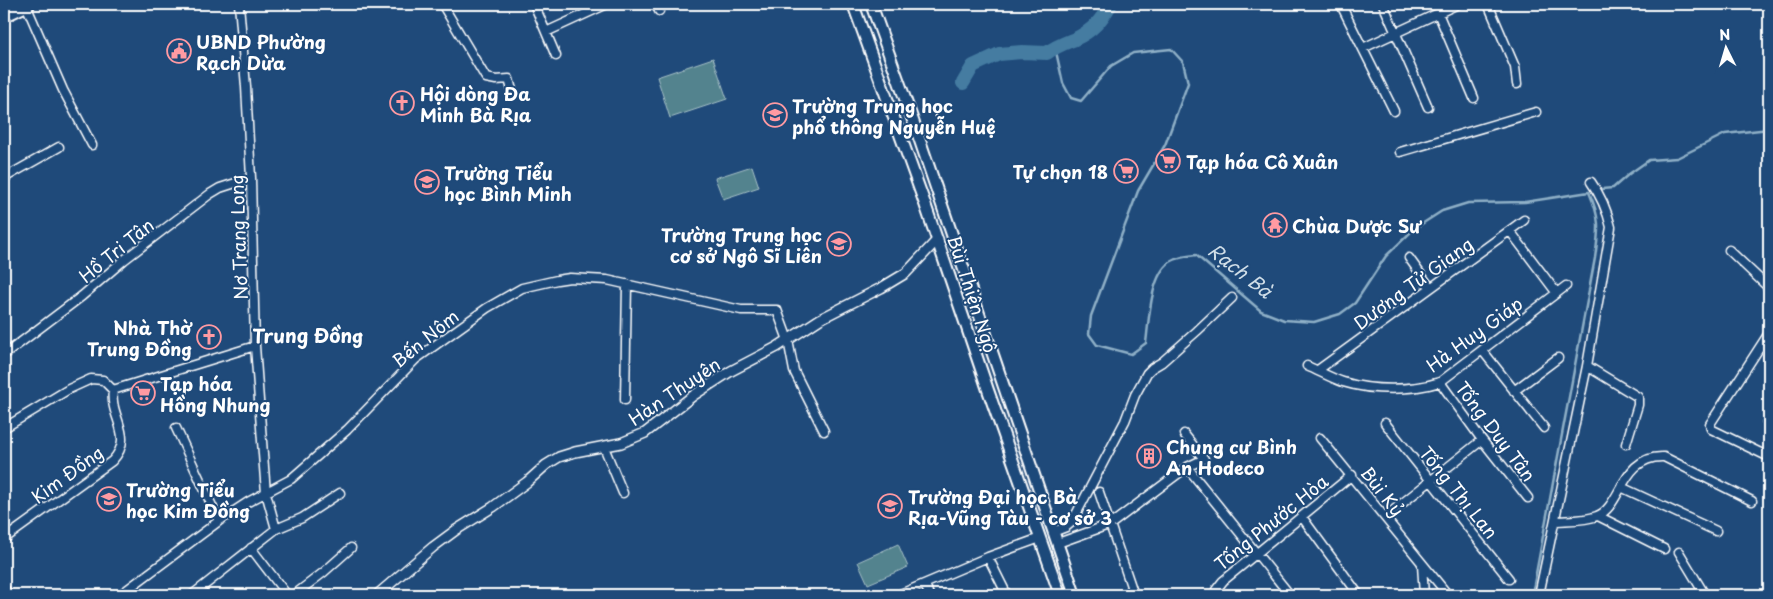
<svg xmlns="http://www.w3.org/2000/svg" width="1773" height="599" font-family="'Playpen Sans',sans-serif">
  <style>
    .pitch { fill: #52838e; stroke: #a8c1c6 }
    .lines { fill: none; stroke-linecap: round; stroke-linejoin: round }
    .stream { stroke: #8fb0c7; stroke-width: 2.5 }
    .river { stroke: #447ba1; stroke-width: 14 }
    .minor-casing { stroke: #fff; stroke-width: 11 }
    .tertiary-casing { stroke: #fff; stroke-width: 12 }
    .secondary-casing { stroke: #fff; stroke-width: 14 }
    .primary-casing { stroke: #fff; stroke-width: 15 }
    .minor { stroke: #1f4a7a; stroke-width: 8 }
    .tertiary { stroke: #1f4a7a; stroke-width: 9 }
    .secondary { stroke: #1f4a7a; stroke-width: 10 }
    .primary { stroke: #1f4a7a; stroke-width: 11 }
    .labels { text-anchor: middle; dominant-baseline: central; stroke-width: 4; stroke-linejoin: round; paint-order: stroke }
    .poi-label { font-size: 18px; font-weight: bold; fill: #fff; stroke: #1f4a7a; text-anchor: start }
    .street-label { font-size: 18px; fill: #fff; stroke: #1f4a7a }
    .water-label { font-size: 19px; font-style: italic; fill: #d0dee8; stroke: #1f4a7a }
    .neighbourhood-label { font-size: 19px; font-weight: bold; fill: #fff; stroke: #1f4a7a }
  </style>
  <rect width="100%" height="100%" fill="#1f4a7a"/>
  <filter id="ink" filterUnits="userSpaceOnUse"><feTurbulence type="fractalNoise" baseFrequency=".02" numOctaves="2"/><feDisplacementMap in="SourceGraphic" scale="10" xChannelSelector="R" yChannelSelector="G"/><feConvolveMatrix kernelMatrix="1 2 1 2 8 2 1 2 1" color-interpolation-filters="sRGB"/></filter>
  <g filter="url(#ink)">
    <path class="pitch" d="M713,58L727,99L670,118L657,77Z
      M752,166L759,187L723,199L715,178Z
      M898,544L908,567L868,584L858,562Z"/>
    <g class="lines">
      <path class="stream" d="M1055,47L1063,83L1071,98L1081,101L1111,66L1133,53L1171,49L1183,62L1188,83L1165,145L1138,191L1091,316L1089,334L1097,345L1131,354L1146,343C1149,321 1150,276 1170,262C1178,257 1187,256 1196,255L1261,311L1284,320L1314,322L1340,314L1355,303L1386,256L1414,229L1442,211L1468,203L1525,202L1589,192C1601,220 1599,229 1595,258L1532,595
        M1602,189L1613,188L1629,174L1649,160L1677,158L1725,134L1769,129"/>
      <path class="river" d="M963,83L973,66L999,54L1022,52L1047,53C1056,46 1065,43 1075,39C1094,30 1101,20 1111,4"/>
      <g class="minor-casing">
        <path id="minor" d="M239,4L246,87L251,178L255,346L262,441L266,493L276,529
          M442,4L486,78L496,80L509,79L513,94
          M534,4L556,56
          M656,4L659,11
          M1383,4L1428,107
          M1488,4L1515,67L1517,84
          M26,5L63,90L92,145
          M1343,9L1394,111
          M1438,13L1474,98
          M546,32L607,4
          M1363,48L1458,4
          M1400,152L1536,112
          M4,178L59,147
          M1510,231L1556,292
          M1729,250L1769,288
          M1409,258L1430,287
          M1769,333L1710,424L1711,429L1769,457
          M1482,350L1544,428
          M4,355L82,296L124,260L210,194L220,188L251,178
          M1307,366C1319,371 1331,378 1343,382C1372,391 1412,391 1440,382L1566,286
          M1587,366L1638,397V405L1626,444
          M1318,370L1524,220
          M1440,382L1482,440L1528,498
          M1514,391L1558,358
          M625,400L627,284
          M1767,422L1769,419
          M1385,423L1509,579
          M4,428L69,389L91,379L103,380L113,390L255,346
          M176,428L219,521
          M1320,438L1448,595
          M604,447L623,493
          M1187,467L1290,595
          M1621,487L1716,531
          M1099,492L1134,595
          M1598,516L1664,549
          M1302,517L1359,595
          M1385,517L1482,440
          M1555,521C1568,520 1585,521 1597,516C1622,507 1621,455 1664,457L1752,501
          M1053,532L1066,527L1072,522L1125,421L1135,395L1147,373L1152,368L1162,362L1197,331L1232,298
          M4,539L112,461C136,436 109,418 113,390
          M1058,543L1111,524L1187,467L1204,459L1184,434
          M251,548L287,595
          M1679,552L1705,595
          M988,557L1007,595
          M1422,565L1424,595
          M925,584L929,595
          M4,588L9,595
          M120,595L219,521L248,502L291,479L347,430L416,359L487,308L522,288L557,280L570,278L607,280L741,310H777L788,340L794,371L824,431
          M192,595L276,529L302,518L340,493
          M294,595L324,572L351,548
          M898,595L988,557L1040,538
          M1214,595L1216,590L1223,581L1352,475
          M1539,595L1587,366L1611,227C1607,210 1601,196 1591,182"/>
      </g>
      <g class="tertiary-casing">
        <path id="tertiary" d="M377,595L433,547L456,530L493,507L527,482L546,465L559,457L575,452L621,443L645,433L694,395L731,371L777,347L820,319L881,288L906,273L938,239"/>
      </g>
      <g class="secondary-casing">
        <path id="secondary" d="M853,4L925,204L988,390L1060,595
          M871,4L916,129L1075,595"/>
      </g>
      <g class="primary-casing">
        <path id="primary" d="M4,16L29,4"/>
      </g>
      <use href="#minor" class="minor"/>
      <use href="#tertiary" class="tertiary"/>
      <use href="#secondary" class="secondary"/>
      <use href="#primary" class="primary"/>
    </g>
  </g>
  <defs>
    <g id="civic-ring" transform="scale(1.25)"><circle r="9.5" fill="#1f4a7a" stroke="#ff9aa2" stroke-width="1.5"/><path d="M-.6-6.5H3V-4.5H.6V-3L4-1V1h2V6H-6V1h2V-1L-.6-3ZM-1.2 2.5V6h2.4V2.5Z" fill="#ff9aa2"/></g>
    <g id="church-ring" transform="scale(1.25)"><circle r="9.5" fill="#1f4a7a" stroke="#ff9aa2" stroke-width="1.5"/><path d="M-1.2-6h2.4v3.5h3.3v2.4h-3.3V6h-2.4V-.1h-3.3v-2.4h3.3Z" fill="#ff9aa2"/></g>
    <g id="school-ring" transform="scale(1.25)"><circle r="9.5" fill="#1f4a7a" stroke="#ff9aa2" stroke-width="1.5"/><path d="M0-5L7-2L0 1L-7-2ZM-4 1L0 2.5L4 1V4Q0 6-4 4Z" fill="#ff9aa2"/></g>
    <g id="supermarket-ring" transform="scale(1.25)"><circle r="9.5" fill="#1f4a7a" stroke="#ff9aa2" stroke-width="1.5"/><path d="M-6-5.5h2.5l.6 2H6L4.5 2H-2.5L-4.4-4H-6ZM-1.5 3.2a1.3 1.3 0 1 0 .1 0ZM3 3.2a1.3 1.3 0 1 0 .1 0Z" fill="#ff9aa2"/></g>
    <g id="temple-ring" transform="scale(1.25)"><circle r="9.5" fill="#1f4a7a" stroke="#ff9aa2" stroke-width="1.5"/><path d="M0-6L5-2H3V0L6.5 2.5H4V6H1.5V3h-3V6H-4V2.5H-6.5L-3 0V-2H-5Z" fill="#ff9aa2"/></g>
    <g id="building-ring" transform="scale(1.25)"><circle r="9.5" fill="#1f4a7a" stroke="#ff9aa2" stroke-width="1.5"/><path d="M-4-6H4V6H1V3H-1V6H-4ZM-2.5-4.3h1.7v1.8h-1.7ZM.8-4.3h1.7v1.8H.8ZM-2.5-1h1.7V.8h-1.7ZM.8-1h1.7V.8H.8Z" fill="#ff9aa2"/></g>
    <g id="university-ring" transform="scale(1.25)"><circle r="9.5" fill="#1f4a7a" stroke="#ff9aa2" stroke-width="1.5"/><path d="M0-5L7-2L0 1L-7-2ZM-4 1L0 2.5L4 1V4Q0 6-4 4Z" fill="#ff9aa2"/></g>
  </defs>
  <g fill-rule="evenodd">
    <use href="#civic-ring" x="179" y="51"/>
    <use href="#church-ring" x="402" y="103"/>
    <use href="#school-ring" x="775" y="115"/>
    <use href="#supermarket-ring" x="1168" y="161"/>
    <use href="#supermarket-ring" x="1126" y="171"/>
    <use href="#school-ring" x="427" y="182"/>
    <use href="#temple-ring" x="1275" y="225"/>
    <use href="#school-ring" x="839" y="244"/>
    <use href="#church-ring" x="209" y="337"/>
    <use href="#supermarket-ring" x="143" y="393"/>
    <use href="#building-ring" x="1149" y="456"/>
    <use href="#school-ring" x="109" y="499"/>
    <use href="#university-ring" x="890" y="506"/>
  </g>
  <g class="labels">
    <g class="poi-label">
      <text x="196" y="41">UBND Phường<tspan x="196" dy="21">Rạch Dừa</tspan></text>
      <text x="420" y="93">Hội dòng Đa<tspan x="420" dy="21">Minh Bà Rịa</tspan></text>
      <text x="792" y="105">Trường Trung học<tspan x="792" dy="21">phổ thông Nguyễn Huệ</tspan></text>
      <text x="1186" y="161">Tạp hóa Cô Xuân</text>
      <text x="1108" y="171" text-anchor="end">Tự chọn 18</text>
      <text x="444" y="172">Trường Tiểu<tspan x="444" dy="21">học Bình Minh</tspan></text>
      <text x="1292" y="225">Chùa Dược Sư</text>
      <text x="822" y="234" text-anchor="end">Trường Trung học<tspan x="822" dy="21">cơ sở Ngô Sĩ Liên</tspan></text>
      <text x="192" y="327" text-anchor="end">Nhà Thờ<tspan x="192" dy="21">Trung Đồng</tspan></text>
      <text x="160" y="383">Tạp hóa<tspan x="160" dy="21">Hồng Nhung</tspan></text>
      <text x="1166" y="446">Chung cư Bình<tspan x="1166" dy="21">An Hodeco</tspan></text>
      <text x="126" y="489">Trường Tiểu<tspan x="126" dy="21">học Kim Đồng</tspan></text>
      <text x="908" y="496">Trường Đại học Bà<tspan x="908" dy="21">Rịa-Vũng Tàu - cơ sở 3</tspan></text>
    </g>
    <g class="street-label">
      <text transform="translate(238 237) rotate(-92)">Nơ Trang Long</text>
      <text transform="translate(116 250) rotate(-39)">Hồ Tri Tân</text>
      <text transform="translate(1413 283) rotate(-36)">Dương Tử Giang</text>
      <text transform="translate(973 294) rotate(72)">Bùi Thiện Ngộ</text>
      <text transform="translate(1474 334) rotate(-36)">Hà Huy Giáp</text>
      <text transform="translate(425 338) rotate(-39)">Bến Nôm</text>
      <text transform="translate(674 391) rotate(-34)">Hàn Thuyên</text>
      <text transform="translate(1496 431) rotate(53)">Tống Duy Tân</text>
      <text transform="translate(67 474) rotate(-36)">Kim Đồng</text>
      <text transform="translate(1383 491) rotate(52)">Bùi Kỷ</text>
      <text transform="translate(1459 492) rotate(51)">Tống Thị Lan</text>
      <text transform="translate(1271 522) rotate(-39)">Tống Phước Hòa</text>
    </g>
    <g class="water-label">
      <text transform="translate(1241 270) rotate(38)">Rạch Bà</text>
    </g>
    <g class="neighbourhood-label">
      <text x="308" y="335">Trung Đồng</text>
    </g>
  </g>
  <rect width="1773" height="599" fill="none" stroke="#1f4a7a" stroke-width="20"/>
  <rect x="10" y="10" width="1753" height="579" fill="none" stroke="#fff" stroke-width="2" filter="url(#ink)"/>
  <g transform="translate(1726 48) rotate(355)" stroke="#1f4a7a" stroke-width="4" paint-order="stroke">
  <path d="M0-4L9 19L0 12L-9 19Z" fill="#ffffff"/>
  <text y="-8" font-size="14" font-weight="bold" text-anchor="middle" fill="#ffffff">N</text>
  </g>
</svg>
